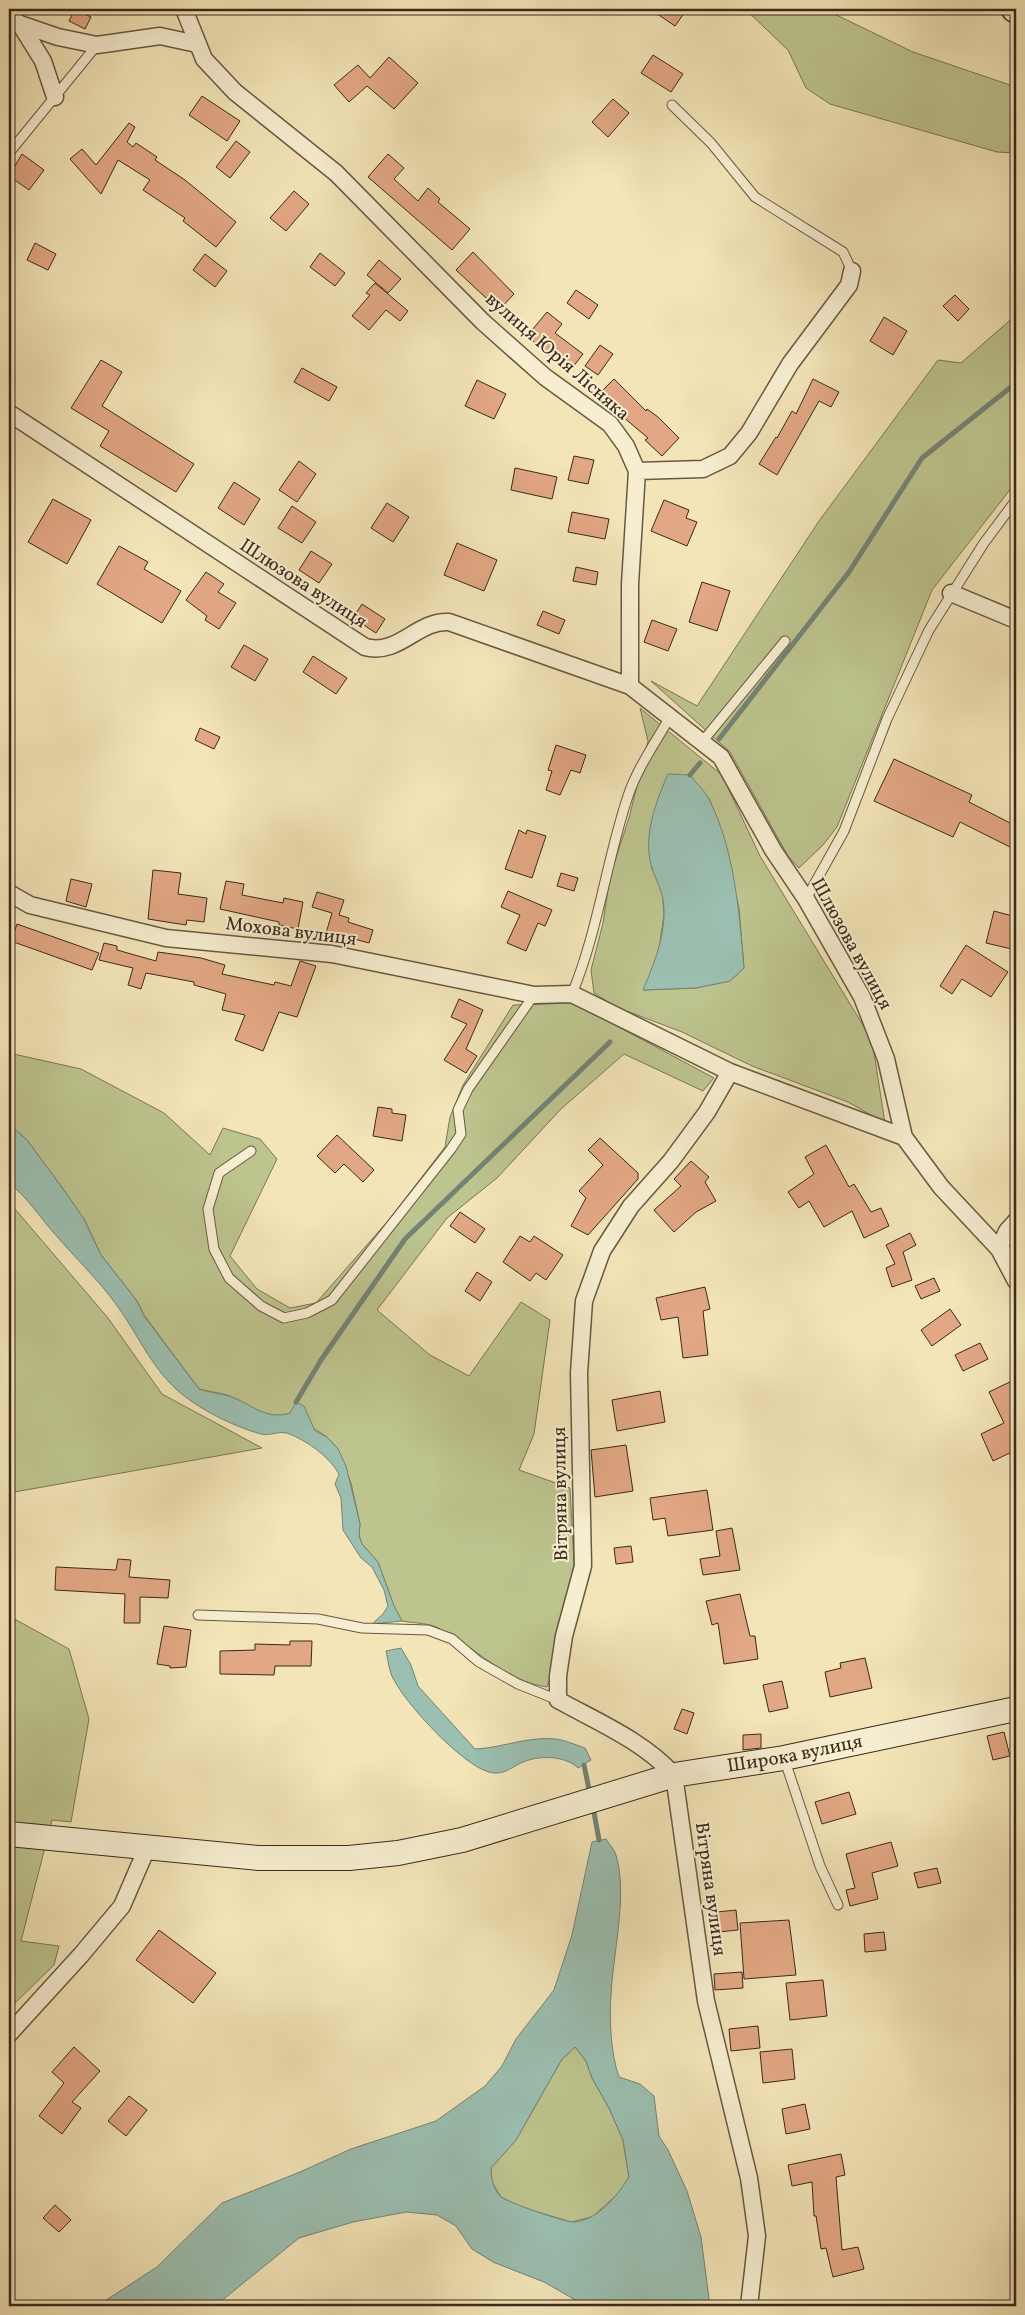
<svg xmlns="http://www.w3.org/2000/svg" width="1025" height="2315" font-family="Vollkorn,serif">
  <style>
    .green { fill: #bdc48e; stroke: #7c7654; fill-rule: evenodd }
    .water { fill: #9bbfb1; stroke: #748375; fill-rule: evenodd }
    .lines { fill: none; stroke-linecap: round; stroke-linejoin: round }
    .stream { stroke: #748375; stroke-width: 5 }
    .building { fill: #e2a784; stroke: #3a291b }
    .service-casing { stroke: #685842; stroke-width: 11 }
    .minor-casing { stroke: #685842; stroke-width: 19 }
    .secondary-casing { stroke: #3a291b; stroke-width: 26 }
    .primary-casing { stroke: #3a291b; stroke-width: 29 }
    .service { stroke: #f7eed1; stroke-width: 9 }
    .minor { stroke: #f7eed1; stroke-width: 16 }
    .secondary { stroke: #f7eed1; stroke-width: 24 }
    .primary { stroke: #f3e5b8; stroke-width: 26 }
    .labels { text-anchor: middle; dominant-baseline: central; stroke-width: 4; stroke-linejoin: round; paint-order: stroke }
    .street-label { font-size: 19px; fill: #3a291b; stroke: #f7eed1 }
  </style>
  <rect width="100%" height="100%" fill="#f3e5b8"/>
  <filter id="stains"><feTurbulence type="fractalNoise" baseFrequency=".004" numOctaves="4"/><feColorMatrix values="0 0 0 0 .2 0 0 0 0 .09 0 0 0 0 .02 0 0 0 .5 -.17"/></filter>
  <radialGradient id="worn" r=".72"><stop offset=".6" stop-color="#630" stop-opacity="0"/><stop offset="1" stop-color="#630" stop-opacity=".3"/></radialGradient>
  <path class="green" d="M745,9H824L913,52L1016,87V153L997,152L830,104L806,88L788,50Z
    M1016,315V482L932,590L837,827L823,845L799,868L788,856L730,752L651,681L697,706L819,521L938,360L961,363Z
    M640,708L722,775L760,856L872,1040L885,1123L848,1102L752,1066L682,1032L616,1007L594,993L591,970L603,923L610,876L629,818L648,741ZM709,798L722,834L739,908L744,968L730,981L696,988L644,990L658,955L664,915L662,888L651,867Z
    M574,1003L714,1078L703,1091L624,1054L561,1109L497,1178L447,1218L377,1310L430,1355L469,1376L521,1302L550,1320L534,1434L519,1470L570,1488L574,1564L555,1662L547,1687C504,1681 475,1646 436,1627C427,1623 412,1623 402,1621L394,1606L378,1562L362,1544L359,1535L360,1524L351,1483L338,1449L327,1437L290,1413L279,1417L258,1411L227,1395L199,1389L144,1315L137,1301L101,1255L84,1219L66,1193L27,1140L9,1124V1053L81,1069L164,1113L210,1155L223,1128L260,1139L277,1159L230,1256L257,1289L290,1308L316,1303L387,1222L445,1147L450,1117L463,1085L513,1005Z
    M9,1202L108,1318L162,1394L262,1448L9,1493Z
    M9,1616L69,1649L89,1719L71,1822L52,1820L21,1941L59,1946L54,1965L9,2009Z
    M575,2047L586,2061L592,2078L609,2108L623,2140L629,2178L619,2193L592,2217L571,2222L518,2206L501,2197L491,2181V2168L516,2140L562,2059Z"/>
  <path class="water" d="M668,774L690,775C696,783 705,791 709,799C735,851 739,912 744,968L730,981L696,988L643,990C653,966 663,942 664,916C665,894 658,886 652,868C642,837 656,802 668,774Z
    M9,1124L27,1140L66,1193L84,1219L101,1255L137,1301L144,1316L199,1389C209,1393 219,1393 229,1396C251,1403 265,1421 290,1413L296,1402L304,1406L315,1431L327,1437L338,1449L346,1466L360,1524L359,1536L362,1544L378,1562L394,1606L402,1621L372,1624L383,1614L388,1606L384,1590L372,1567L361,1558L343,1530L341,1498L335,1484L339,1474C329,1456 306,1440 287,1433C279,1431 269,1436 261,1434C235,1427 203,1411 183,1395C153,1371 140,1338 118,1307C99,1280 75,1258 54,1233C39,1216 27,1197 9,1183Z
    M401,1648L411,1665L418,1686L475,1749C502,1748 528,1736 555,1739C565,1740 576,1745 585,1748L591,1760L578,1768C565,1755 537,1755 521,1763C510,1768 503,1776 489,1772C462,1765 407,1705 394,1680C389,1672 388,1660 386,1651Z
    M606,1839C609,1844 614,1849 616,1855C628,1896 613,1952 611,1995C609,2019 611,2055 619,2077L640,2084L654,2096L659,2136L668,2150L687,2191L701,2237L710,2306H586L544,2282L493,2262L472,2249L456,2226L437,2215L406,2212L353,2222L299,2238L215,2306H97L157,2267L222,2203L300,2172L351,2149L436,2121L485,2086L502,2066L516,2039L554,1990L572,1935L592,1842ZM575,2047L586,2061L592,2078L609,2108L623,2140L629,2177C618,2195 596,2222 573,2222C564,2222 506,2202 500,2196C493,2188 491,2178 491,2168L516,2140L562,2059Z"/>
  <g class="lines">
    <path class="stream" d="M719,739L849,572L922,458L1016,383
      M690,775L700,763
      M296,1402L321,1360L405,1239L610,1042
      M584,1765L590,1794
      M593,1807L599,1840"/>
  </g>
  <path class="building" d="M75,9L91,17L85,29L69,21Z
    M650,9H687L675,26Z
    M653,55L683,74L671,92L641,73Z
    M389,57L418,83L394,109L367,86L349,102L334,85L358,65L370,78Z
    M202,96L240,121L227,141L189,115Z
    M613,99L629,113L608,137L592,122Z
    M129,123L135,127L127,142L133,147L136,143L157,157L155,160L185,180L236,222L216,247L183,221L185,218L143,190L150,180L118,160L101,194L70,159L82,149L96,165Z
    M236,141L250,152L230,178L216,167Z
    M22,154L44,170L29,190L9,176Z
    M388,154L404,168L394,179L418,201L428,188L440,199L438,202L470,229L452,250L368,177Z
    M294,191L309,204L286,231L270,218Z
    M35,243L56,254L48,270L27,260Z
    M473,252L514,294L499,310L456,270Z
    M320,253L345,273L335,286L310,267Z
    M205,254L227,271L215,287L193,270Z
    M379,260L401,279L388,293L367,275Z
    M375,283L408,311L400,321L386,310L369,330L352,316L370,295L366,293Z
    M576,290L598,305L589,319L567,303Z
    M955,295L969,309L958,321L943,306Z
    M547,312L562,324L555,333L583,354L569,372L527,336Z
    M884,317L907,331L893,355L870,341Z
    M600,345L613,354L598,375L585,366Z
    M101,360L122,372L102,406L194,464L176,492L100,446L109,431L71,408Z
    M302,368L337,387L329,401L294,382Z
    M614,379L646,411L647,409L658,417L679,438L662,456L645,440L648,438L616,411L613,414L610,412L596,397Z
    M813,379L839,392L831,407L819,401L777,475L759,464L776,437L777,438L792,411L796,414Z
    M477,380L506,394L494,419L465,406Z
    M574,456L594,460L588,484L568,480Z
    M299,461L316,474L297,502L279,490Z
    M515,468L557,477L552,499L511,490Z
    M234,482L260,499L244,525L218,508Z
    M53,499L91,520L67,564L28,542Z
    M664,500L689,510L686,518L697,522L687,546L651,531Z
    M387,503L409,517L393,542L371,528Z
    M292,506L316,522L302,543L278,528Z
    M572,512L609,519L605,539L568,532Z
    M457,543L497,560L484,591L444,575Z
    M119,546L148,562L144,569L181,591L162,623L97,584Z
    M311,551L332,564L319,583L299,570Z
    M576,567L598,572L596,585L573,581Z
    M206,572L224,584L218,592L236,603L219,629L205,620L207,616L186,600Z
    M702,582L730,591L717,631L689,622Z
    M362,604L385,619L376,633L353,618Z
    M543,611L565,620L559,634L537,625Z
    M652,620L677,629L668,651L644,642Z
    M244,645L268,659L255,681L231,667Z
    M313,656L347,678L336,694L303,672Z
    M200,728L220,737L214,749L195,740Z
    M556,745L586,755L580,773L571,770L560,795L546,790L552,771L548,770Z
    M894,759L972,795L969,802L1016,826V840L1012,848L960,822L953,837L874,801Z
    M519,830L526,834L527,830L546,836L532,878L505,869Z
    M153,870L181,873L178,894L207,898L204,922L187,920L186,925L148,919Z
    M561,873L578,878L574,891L557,886Z
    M71,879L92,884L86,907L66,901Z
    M226,881L244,884L242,895L283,903L284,898L303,902L298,929L279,925V922L220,909Z
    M508,891L552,910L545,926L538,923L526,951L507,943L520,915L501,907Z
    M317,892L344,900L339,915L349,918L348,922L373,930L369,943L343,936V938L326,933L332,913L312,907Z
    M994,911L1016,917V950L986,943Z
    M17,924L99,953L92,970L11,941Z
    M104,943L117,946V950L156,961L158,952L201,958L225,965L222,974L274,985L275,982L291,986L300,961L316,966L297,1017L279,1012L263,1051L235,1040L245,1015L222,1010L226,994L194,985V982L146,973L141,989L128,985L133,968L99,960Z
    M966,945L1008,972L991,997L962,979L952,994L940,986Z
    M459,999L483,1010L466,1049L477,1056L466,1073L444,1060L467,1024L451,1017Z
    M378,1107L392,1109V1113L406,1115L402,1141L373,1136Z
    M337,1135L374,1170L363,1182L344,1164L335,1173L317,1156Z
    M600,1138L638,1173V1179L588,1235L571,1226L586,1198L579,1191L603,1165L588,1150Z
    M826,1145L849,1187L854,1184L871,1212L881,1208L889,1226L864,1238L852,1211L824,1227L809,1201L799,1208L788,1192L814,1174L805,1157Z
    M691,1161L709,1177L705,1182L716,1201L696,1212L674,1232L654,1210L681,1186L674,1179Z
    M460,1212L485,1229L475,1243L450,1226Z
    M910,1233L916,1245L903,1252L912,1280L892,1287L886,1268L895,1264L886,1245Z
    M520,1236L530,1242L534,1236L563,1255L546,1280L536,1273L530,1281L503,1262Z
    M477,1272L492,1282L480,1301L465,1291Z
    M934,1278L940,1291L921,1299L915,1286Z
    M705,1287L710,1309L703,1311L708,1355L683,1358L678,1317L661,1320L656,1298Z
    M950,1309L961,1325L932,1346L921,1330Z
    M980,1343L988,1359L963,1371L955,1355Z
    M1016,1379V1450L993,1461L981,1434L1004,1423L989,1392Z
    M660,1391L665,1422L617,1431L612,1400Z
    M626,1445L633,1491L595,1497L591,1450Z
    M707,1490L713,1530L668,1536L665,1518L653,1520L650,1498Z
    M732,1528L740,1570L703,1575L700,1559L720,1556L716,1531Z
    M631,1546L633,1562L616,1564L614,1548Z
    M118,1559L131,1560L129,1577L170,1580L168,1598L140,1597V1623H124L125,1594L55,1590L56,1567L116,1570Z
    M740,1594L750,1636H755L758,1659L724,1664L718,1623L712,1625L706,1601Z
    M164,1626L191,1630L186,1667L170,1668V1666L157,1664Z
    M290,1641H312L311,1666H275L274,1675L220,1674V1651L255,1650V1644L290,1645Z
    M865,1658L872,1688L830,1697L825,1672L841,1668L840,1663Z
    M782,1681L788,1708L769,1712L763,1685Z
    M682,1709L694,1713L687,1734L674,1729Z
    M1004,1732L1010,1756L993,1760L987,1736Z
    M761,1734V1748L743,1750V1735Z
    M849,1792L856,1814L822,1824L815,1802Z
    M891,1842L898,1866L872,1873L878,1899L850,1906L846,1890L855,1888L846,1854Z
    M937,1868L941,1883L918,1888L914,1873Z
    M736,1910L738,1930L719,1932L717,1912Z
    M789,1920L796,1975L744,1979L740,1923Z
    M159,1930L216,1973L193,2003L136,1960Z
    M884,1932L886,1950L865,1952L864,1934Z
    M742,1972L743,1988L715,1990L714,1974Z
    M823,1980L827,2016L790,2020L786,1983Z
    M758,2026L760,2048L731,2051L729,2029Z
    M74,2047L100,2071L72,2102L81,2108L62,2134L39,2116L64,2083L52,2072Z
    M792,2049L795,2079L763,2083L760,2052Z
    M129,2096L147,2110L126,2136L108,2121Z
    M805,2104L810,2129L786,2134L782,2109Z
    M841,2154L845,2175L836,2177L842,2250L858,2247L864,2269L833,2277L826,2248L821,2249L816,2216H814L812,2182L792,2186L788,2165Z
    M55,2205L71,2220L59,2232L43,2218Z"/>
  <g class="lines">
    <g class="service-casing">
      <path id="service" d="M672,105L711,143L755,197L843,252L852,271
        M9,153L97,45
        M702,742L785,641
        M806,899L844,831L887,719L929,630L984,543L1016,500
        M572,994C598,931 606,863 627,799C636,770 655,743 670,717
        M251,1151L219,1173L208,1209L214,1249L229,1278L261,1306L284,1318L307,1313L332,1300L451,1149L461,1134L458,1110L468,1089L534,995
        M198,1615L318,1619L362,1628L428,1630L452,1639L479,1662L518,1684L558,1700
        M784,1758L820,1866L838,1905"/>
    </g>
    <g class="minor-casing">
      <path id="minor" d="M184,9L204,59L235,92L336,173L483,322L545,377L610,424L626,446L637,471L703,469L730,456L749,433L790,364L849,285L852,271
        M9,17L20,24L58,37L97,45L160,36L197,44
        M20,24L43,61L55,97
        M9,413L365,647C399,656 417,620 449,622L630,686L721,757L773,850L806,899L862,997L886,1059L904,1137L941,1187L999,1249L1016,1281
        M951,593L1016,620
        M630,686V584L637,471
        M9,893L30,905L166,938L332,954L534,995L572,994L730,1072L904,1137
        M730,1072L707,1112L671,1161L631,1206L602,1251L584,1301L579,1373L583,1566L564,1636L558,1676V1700C598,1722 643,1741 674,1775L706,2001L749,2178L757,2236L749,2306
        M1006,1254L999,1249L1007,1231L1016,1221
        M9,2034L81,1955L122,1906L147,1848"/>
    </g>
    <g class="secondary-casing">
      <g id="secondary">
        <path id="s1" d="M9,1834L258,1858H349L398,1853L462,1840L674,1775L784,1758L1016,1709"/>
      </g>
    </g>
    <g class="primary-casing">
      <path id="primary" d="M1015,9H1016"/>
    </g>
    <use href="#service" class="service"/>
    <use href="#minor" class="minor"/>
    <use href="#secondary" class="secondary"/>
    <use href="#primary" class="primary"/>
  </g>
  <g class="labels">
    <g class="street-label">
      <text transform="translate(557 357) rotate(41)">вулиця Юрія Лісняка</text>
      <text transform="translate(303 584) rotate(33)">Шлюзова вулиця</text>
      <text transform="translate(291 932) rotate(7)">Мохова вулиця</text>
      <text transform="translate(851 944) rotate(61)">Шлюзова вулиця</text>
      <text transform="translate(561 1494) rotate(-91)">Вітряна вулиця</text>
      <text stroke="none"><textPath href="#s1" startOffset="800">Широка вулиця</textPath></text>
      <text transform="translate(710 1889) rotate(82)">Вітряна вулиця</text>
    </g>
  </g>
  <rect width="1025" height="2315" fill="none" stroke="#f3e5b8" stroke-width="30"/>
  <rect x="10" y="10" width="1005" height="2295" fill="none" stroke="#3a291b" stroke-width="2.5"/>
  <rect x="15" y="15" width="995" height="2285" fill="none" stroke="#3a291b"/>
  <rect width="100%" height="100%" filter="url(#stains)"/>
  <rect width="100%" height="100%" fill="url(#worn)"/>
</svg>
